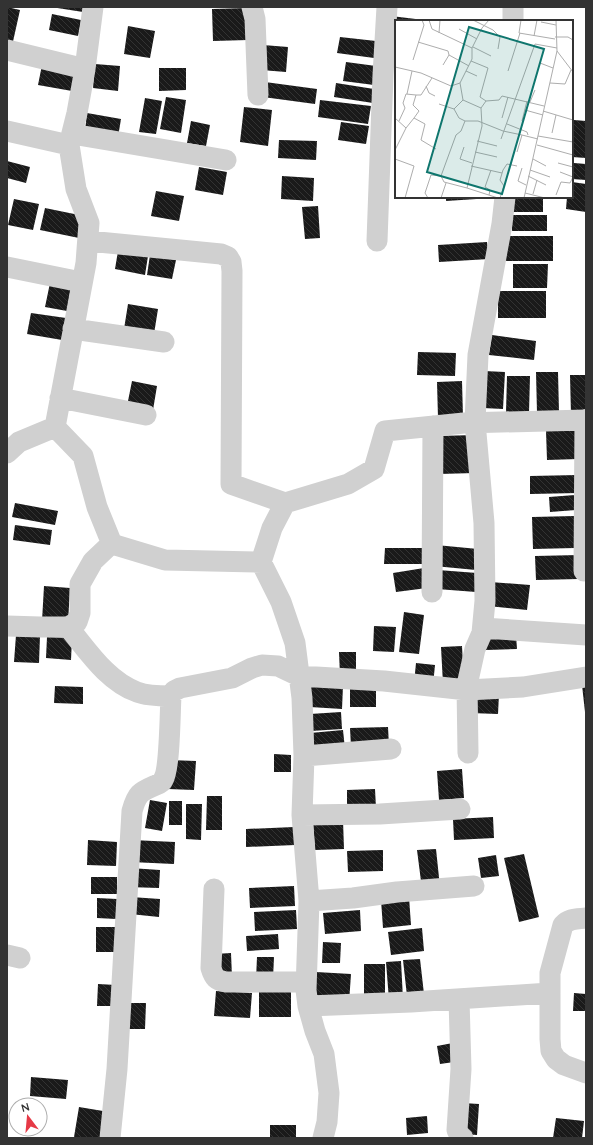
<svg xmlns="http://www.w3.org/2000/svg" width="593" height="1145" font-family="Quicksand,sans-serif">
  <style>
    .building { fill: url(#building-back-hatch) }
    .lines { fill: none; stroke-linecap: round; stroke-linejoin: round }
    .minor { stroke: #d0d0d0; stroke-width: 21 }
    .inset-road { fill: none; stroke: #adadad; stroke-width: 1 }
    .view { fill: #0f766e; fill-opacity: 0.15; stroke: #0f766e; stroke-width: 2 }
    .inset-edge { fill: none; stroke: #333; stroke-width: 2 }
  </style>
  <defs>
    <pattern id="building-back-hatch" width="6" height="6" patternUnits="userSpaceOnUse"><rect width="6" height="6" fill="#1a1a1a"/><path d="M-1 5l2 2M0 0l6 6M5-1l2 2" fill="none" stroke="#333"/></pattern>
  </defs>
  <rect width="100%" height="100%" fill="#fff"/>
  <path class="building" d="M7,7L20,10L12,46L7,45Z
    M51,7H83V12Z
    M247,8L248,40L213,41L212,9Z
    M52,14L81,20L78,36L49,30Z
    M391,16L424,20L423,21H396V33L388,32Z
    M128,26L155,31L150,58L124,54Z
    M340,37L376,41L374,58L337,53Z
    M263,45L288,47L286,72L261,70Z
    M346,62L376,66L374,85L343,81Z
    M95,64L120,66L118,91L93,88Z
    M42,65L76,71L72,91L38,85Z
    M159,68H186V90L159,91Z
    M265,82L317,89L315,104L263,97Z
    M336,83L374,89L373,103L334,97Z
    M166,97L186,100L181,133L160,129Z
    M145,98L162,101L156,134L139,132Z
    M320,100L371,106L368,124L318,117Z
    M244,107L272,110L268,146L240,142Z
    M87,113L121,119L118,137L85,131Z
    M574,120L586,121V158L572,157Z
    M191,121L210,125L206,146L187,143Z
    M341,122L369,126L366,144L338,140Z
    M279,140L317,141L316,160L278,158Z
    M7,161L30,167L26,183L7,178Z
    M574,163L586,164V180L572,179Z
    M199,167L227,172L223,195L195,190Z
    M282,176L314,178L313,201L281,199Z
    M572,182L586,184V212L566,209L567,197H572Z
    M156,191L184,196L179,221L151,216Z
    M446,197H491L492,198L446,201Z
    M510,197H543V212H510Z
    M14,199L39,204L33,230L8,225Z
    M318,206L320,238L305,239L302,207Z
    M45,208L84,216L79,238L40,230Z
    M512,215H547V231H512Z
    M503,236H553V261H502Z
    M487,242L489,259L439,262L438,245Z
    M118,251L148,256L145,275L115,269Z
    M150,255L176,260L172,279L147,275Z
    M513,264H548L547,288H513Z
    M50,283L71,286L67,311L45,307Z
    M498,291H546V318H498Z
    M128,304L158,309L154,334L124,329Z
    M31,313L66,318L62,340L27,334Z
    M492,335L536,341L534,360L489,355Z
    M418,352L456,353L455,376L417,375Z
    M484,371L505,372L503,409L483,408Z
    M536,372H558L559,412L537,413Z
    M570,375H586V415H571Z
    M507,376H530L529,413L506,412Z
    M132,381L157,386L153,410L127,406Z
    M462,381L463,417L438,418L437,382Z
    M578,430V459L547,460L546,431Z
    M475,435V473L439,474L438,436Z
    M578,475V493L530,494V476Z
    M575,495L576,510L550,512L549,497Z
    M15,503L58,511L55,525L12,517Z
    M575,516V548L533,549L532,517Z
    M15,525L52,530L50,545L13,540Z
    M436,545L478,549L476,570L434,566Z
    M385,548H427V564H384Z
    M579,555V579L536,580L535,556Z
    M424,568L427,588L396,592L393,573Z
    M438,570L477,573L476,592L437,589Z
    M490,582L530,585L527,610L488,606Z
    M44,586L70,588L68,623L42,621Z
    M404,612L424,615L419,654L399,652Z
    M374,626L396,627L394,652L373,651Z
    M16,635L40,636L39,663L14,662Z
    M485,635H516L517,649L486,650Z
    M47,637L72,638L71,660L46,658Z
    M462,646L464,683L443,684L441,647Z
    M339,652H356V676H340Z
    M416,663L435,665L433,685L414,683Z
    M311,685L343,686L342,709L310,707Z
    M582,685H586V711L585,712Z
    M55,686L83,687V704L54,703Z
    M350,686H376V707H350Z
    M471,693L499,694L498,714L470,713Z
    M341,712L342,729L311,731L310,714Z
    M388,727L389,746L351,747L350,728Z
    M343,730L345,749L311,752L310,733Z
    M274,754L291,755V772H274Z
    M169,760L196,761L194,790L168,789Z
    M462,769L464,798L439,800L437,771Z
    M375,789L376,808L347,809V790Z
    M207,796H222V830H206Z
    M150,800L167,803L162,831L145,828Z
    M169,801H182V825H169Z
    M186,804H202L201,840L186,839Z
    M493,817L494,838L454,840L453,819Z
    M343,820L344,849L315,850L313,822Z
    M294,827L295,845L246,847V829Z
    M88,840L117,842L116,866L87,865Z
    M132,840L175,842L174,864L131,862Z
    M436,849L440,887L422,889L417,850Z
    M383,850V871L348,872L347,851Z
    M524,854L539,917L519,922L504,858Z
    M496,855L499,876L481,878L478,858Z
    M130,868L160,870L159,888L128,887Z
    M91,877H117V894H91Z
    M294,886L295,906L250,908L249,888Z
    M131,897L160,899L159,917L130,914Z
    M409,897L411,925L383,928L381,900Z
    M97,898L117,899L116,919L97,918Z
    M296,910L297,929L255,931L254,912Z
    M360,910L361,931L325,934L323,913Z
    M96,927H118L117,952H96Z
    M422,928L424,951L391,955L388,932Z
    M278,934L279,949L247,951L246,936Z
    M323,942L341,943L340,963H322Z
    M231,953L232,977H216L215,954Z
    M257,957H274L273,979H256Z
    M420,959L424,994L407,996L403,960Z
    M401,961L403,999L389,1000L386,962Z
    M364,964H385V1001H364Z
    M316,972L351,974L349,1003L314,1000Z
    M98,984L116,985V1006H97Z
    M259,990H291V1017H259Z
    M216,991L252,993L250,1018L214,1016Z
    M574,993L586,994V1011H573Z
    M122,1003H146L145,1029H122Z
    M458,1042L461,1061L440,1064L437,1046Z
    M31,1077L68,1080L66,1099L30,1096Z
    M463,1103L479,1104L477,1135L461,1134Z
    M79,1107L109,1112L105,1138L74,1137Z
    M427,1116L428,1133L407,1135L406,1118Z
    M556,1118L584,1121L582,1138H553Z
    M270,1125H296V1138H270Z"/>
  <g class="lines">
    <path class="minor" d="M252,7L255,19L258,95
      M513,21V7
      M7,50L85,69
      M7,131L69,145
      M72,134L226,160
      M88,241L221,254L228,257L231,262L232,271L231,484L285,503
      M377,241L383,75L387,7
      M7,267L81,282
      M73,329L164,342
      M60,398L146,415
      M55,427L86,263L89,223L76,189L69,145L77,113L85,69L93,7
      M7,453L19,442L55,427L83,456L97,507L112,544L165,560L261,562L272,528L285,503L348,484L374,469L385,431L464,423L586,420
      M261,562L281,602L295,643L302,698L304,756L302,815L309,901L306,990L308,1006L315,1031L324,1054L329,1093L327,1122L323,1138
      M584,571L585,420
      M432,592L433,426
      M7,626L40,627H68L77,622L80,613V584L93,561L112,543
      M68,627C88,651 107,681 137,692C147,696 160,696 171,696
      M483,628L586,635
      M468,753L467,685L475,649L482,633L485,601L484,523L475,422L478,355L502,224L505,197
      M304,756L391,749
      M302,815L380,814L460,809
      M214,889L211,968C214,978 216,980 226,982H306
      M309,901L353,898L397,892L474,886
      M586,918C577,919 569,918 563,925L550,973V1039L551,1051L556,1059L564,1065L586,1073
      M7,955L20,958
      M459,999L461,1069L457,1130L460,1136L463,1138
      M308,1006L411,1002L550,993
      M110,1138L117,1069L132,811C137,793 140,792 156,785C159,784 162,783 163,780C170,770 170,711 171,696L174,691L180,688L232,678L252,668L262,665L278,666L299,676L384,681L467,690L523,687L586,677"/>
  </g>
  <g transform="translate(395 20)">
    <rect width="178" height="178" fill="#fff"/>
    <path class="inset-road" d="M34,0L37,9L77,28M78,0L98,10L105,17L103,29M126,0L124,13L160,19M146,2L161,5M64,9L82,19M44,13L45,0M139,16L142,0M160,17H173L178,20M23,22L53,31L54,35M78,27L96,36M162,31L178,52M18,40L29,5L27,0M76,41L93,48L85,77L91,81M145,43L158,48M48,45L54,35L74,46M0,47L26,53L56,66L65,63L68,80L86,88L91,81L104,80L107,76L149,86M71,51L82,56M113,51L125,13M37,58L26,75H21L18,85L24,91L19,98L30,104L26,120L41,129M65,63L77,39V28L87,8L94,0M155,63L170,64L176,50M31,66L34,73L40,76M12,74L17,51M135,82L140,70M44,84L59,89L68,80M86,88L87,106L72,168L103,178M59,89L64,98L70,101M130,90L148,95M148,91L178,100M0,98L11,108L0,130M107,98L113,77M4,101L10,88L8,83L11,74L21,75M127,101L132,81M112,104L132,112L133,115M11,108L19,98M157,113L161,95M143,116L178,122M106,119L140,24L162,28M82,121L102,126M142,125L178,135M69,127L65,139L77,143M80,132L102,137M122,132L127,115L143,119M0,139L19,146L10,178M138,139L151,146M163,143L178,147M76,146L107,153M127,148L123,161L131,165M135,150L155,157M165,152L178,157M133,156L151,165M72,168L49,162L46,156L61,115L66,111L70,101H83L108,111L127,115M130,173L150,178M138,174L142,160M94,175L95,170L90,167L96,150M161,175L166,162L175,163L178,157M33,178L30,173L36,155L46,156M46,178L51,163M105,178L109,166L105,160L108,150L112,144L122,146M129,178L162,31L161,0"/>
    <path class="view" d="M74,7L149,29L107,174L32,152Z"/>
    <rect width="178" height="178" class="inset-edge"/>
  </g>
  <rect width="593" height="1145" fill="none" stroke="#333333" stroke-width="16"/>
  <g transform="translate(28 1117) rotate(344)"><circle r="19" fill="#ffffff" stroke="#adadad"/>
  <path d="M0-3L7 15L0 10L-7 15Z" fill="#e63946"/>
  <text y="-6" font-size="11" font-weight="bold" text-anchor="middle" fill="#333333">N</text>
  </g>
</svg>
